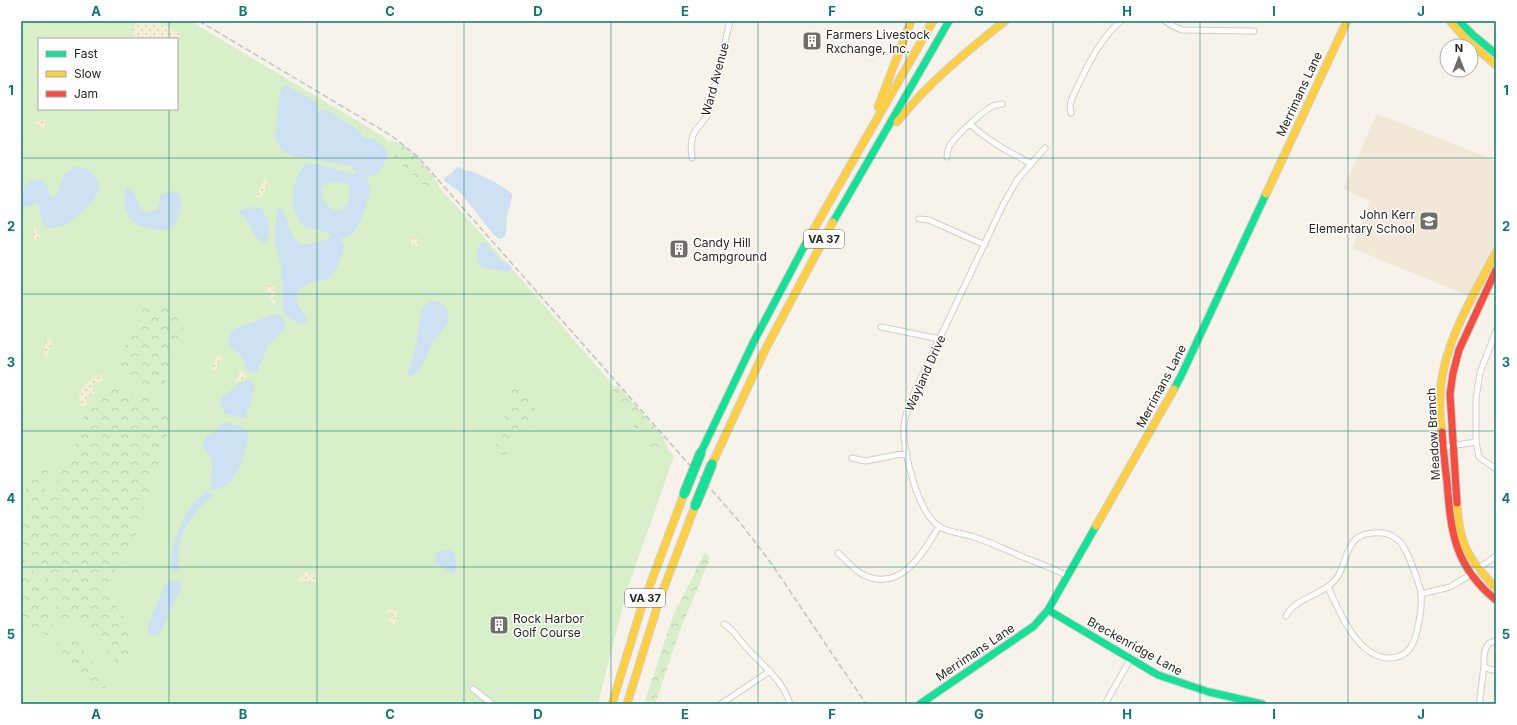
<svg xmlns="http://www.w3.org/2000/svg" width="1517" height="725" font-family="Inter,sans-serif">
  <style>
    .built { fill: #f1e8d8 }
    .green { fill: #d8efc9; fill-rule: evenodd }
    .forest { fill: url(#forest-crowns) }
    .sand { fill: url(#sand-dots) }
    .water { fill: #cee1f3; fill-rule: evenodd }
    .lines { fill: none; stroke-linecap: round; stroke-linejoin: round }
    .street-casing { stroke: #d2cec7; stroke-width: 7 }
    .fast-casing { stroke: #d2cec7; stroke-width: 9 }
    .slow-casing { stroke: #d2cec7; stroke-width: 9 }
    .jam-casing { stroke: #d2cec7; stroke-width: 9 }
    .street { stroke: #fefdfc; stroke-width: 5 }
    .fast { stroke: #16e098; stroke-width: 7 }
    .slow { stroke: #ffcf43; stroke-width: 7 }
    .jam { stroke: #f24e42; stroke-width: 7 }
    .rail { stroke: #c3c2c0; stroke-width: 1.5; stroke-dasharray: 6 3; stroke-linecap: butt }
    .fast-bridge-casing { stroke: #c5bab1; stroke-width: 11; stroke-linecap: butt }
    .fast-bridge { stroke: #16e098; stroke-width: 9 }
    .grid { fill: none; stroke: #0f766e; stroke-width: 1; stroke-opacity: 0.55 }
    .labels { text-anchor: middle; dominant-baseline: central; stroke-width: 3; stroke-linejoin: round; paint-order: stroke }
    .shield { fill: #fff; stroke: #686763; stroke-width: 1 }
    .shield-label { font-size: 11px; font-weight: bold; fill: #282620 }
    .poi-label { font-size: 12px; fill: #282620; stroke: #fff; text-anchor: start }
    .street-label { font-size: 12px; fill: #282620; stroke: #fff }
    .neatline { fill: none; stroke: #0f766e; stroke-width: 1.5 }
    .grid-label { font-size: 13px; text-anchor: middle; font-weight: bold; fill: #0f766e }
  </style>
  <defs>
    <pattern id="forest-crowns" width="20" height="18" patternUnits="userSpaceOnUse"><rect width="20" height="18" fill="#d8efc9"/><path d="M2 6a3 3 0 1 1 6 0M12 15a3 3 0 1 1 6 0" fill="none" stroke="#b9cdac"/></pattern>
    <pattern id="sand-dots" width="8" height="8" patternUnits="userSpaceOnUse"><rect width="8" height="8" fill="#f6efd6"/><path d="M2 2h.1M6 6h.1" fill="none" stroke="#d3cdb7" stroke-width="1.8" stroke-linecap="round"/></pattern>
  </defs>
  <rect width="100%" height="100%" fill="#f7f3ea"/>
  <path class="built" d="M1377,114L1485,156L1496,162V242L1473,298L1352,248L1370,201L1343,189Z"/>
  <path class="green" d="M21,21H190L381,135C428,171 466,217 506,262C562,326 618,391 674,456L626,593L598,704H21ZM39,39H177V109H39Z"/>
  <path class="forest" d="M392,141C410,144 429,171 439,185V190L437,192L421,183L408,170L396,161L393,150L388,143Z
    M155,305C172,309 189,320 181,339C178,346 173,352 171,359C168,369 168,385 158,390H154L129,381L123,374L118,365V357L132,334L143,309L146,306Z
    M616,386L621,389L663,437L668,447L666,453L658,455L654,453C647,445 655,432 642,428L639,430H635C632,426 634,422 632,418C628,407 613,401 613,389Z
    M114,387C122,387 129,392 137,393C143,395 150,394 155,397C158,398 158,401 160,404C162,407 166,410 167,414C174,430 156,467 151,484C144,507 140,531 129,553C124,563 108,576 107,586C107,599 119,607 124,617C132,632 134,652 131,668L129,669C113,667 95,634 85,623C77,615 66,623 58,616L53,595L48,583L21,544V509L26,511L28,508C29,502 26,498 26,492C25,481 31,460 45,464L49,469C46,478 42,485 47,494L54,493C57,487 56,480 60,475C64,468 70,462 73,454C78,438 83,406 97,395C101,391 108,390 114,387Z
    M515,387L524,389L528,393L534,405L538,418L535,425L518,436L506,454L501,455C486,442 504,420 509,407C511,402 512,397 511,391Z
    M704,554H707L709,556V561L681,628L655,704H644L673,616Z
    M21,556C26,563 32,569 37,576C48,595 53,612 53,633L49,636L42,632H30L25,628L21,617Z
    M66,637C70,639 74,640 77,643C85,649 107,679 105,688L102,689L86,680L72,667L56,646L58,639Z"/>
  <path class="sand" d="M137,21C158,21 161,21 179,34L180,36L177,43V39H159L151,35L145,39H136C131,34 134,26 137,21Z
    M45,119L46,125L44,129L35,124L38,121Z
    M264,179H267C268,183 264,192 262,197L258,198L256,196Z
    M36,228L38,230L37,234H40L41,237L39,240L36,241L34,239V229Z
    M413,237L418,239L419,245L416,247L412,246L411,241Z
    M270,285L273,286L276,289L274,296L276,304L275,305L272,303C271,298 268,293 267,288Z
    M49,339L52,341C52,347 47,351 48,357H44L45,342Z
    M219,354L221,356V358L217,364V370L214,371L212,369C213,365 215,356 219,354Z
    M242,369L247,377L235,383L240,370Z
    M99,374L103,377C102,385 96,382 91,386L95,392L94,394L86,396L88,404L82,407C73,393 88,381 99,374Z
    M305,572C312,572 317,575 315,582H313L309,579L307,582L304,581L300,583L299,580L300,576Z
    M387,609H393L397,613L395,626L393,625L389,621V619L393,617L394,615L392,612H387Z"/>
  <path class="water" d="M286,85L317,103L316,108C319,113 322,110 327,110L361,132V136C365,139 366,138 370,138C377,138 386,148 388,154C387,160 380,173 374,176L368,175L367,176C367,181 370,184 370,189C369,200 358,234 346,238C344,238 342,238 340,239V241L344,245C344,252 336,272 330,277C322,283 294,282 297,300C298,307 305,313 307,320L305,323L301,324L291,319L283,311L282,308L283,296L281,266L274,239L277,210L278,208H281C288,219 289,235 300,244H308L329,239L331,235C321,228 308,230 302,225C299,222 298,218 296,214C290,199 292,187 299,173C301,169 303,164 307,164C317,162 341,171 352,174H355L356,171L351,166L292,156L282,150L278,144L275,137L280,93L282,87ZM329,182H343L350,186L348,203L341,211L331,209L323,199L321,188L325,184Z
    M74,167C81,166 86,168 91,172C107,186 96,198 85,209C74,219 63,229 47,228L43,224L38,204L36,203L29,207H21V189L30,181L38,180L44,182L48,186L50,197H56L64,175Z
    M457,167H459C464,171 464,170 470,171C476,172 511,189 512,195C512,201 508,210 507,216C506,223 508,232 504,237L499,239L493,234L460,192L444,181V178L452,173Z
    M126,188L133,191L141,209L148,212L157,210L160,202V195L171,191L179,194C182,199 182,205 180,211C178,218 175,226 169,229C164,232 158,230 154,229C148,228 141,228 136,224C125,217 122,200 126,188Z
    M251,207L261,208C270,218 271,232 266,243C252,241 251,220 239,213L241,210Z
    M481,243H486L500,260L509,264L512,268L511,272C507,273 486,268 481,266C476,259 475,249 481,243Z
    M435,301C440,302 445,305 447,310C453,324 439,332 433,342C427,354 423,369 411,376L408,374V371L416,346L421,311L428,302Z
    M278,314C283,317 287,323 285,329L269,344L257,372H250L246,368L242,356L229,346C227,339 230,332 237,328L271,315Z
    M247,380L254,382L255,385L246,417L242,418L225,414L221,406V398L240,383Z
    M222,423C227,422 230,423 234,425C239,426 245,427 248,432C250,437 247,443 246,447C242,463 234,487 215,490L210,487C211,476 214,467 210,457C208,452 204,450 202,445L207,436L216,431Z
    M207,491L212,494V496C195,511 181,527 179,551C178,558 179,564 179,570L176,572H172C169,566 171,559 172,553C177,530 186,506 207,491Z
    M446,549L450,550L455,554L456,568L453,574L439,566L435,563L436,553Z
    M170,580L180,582L182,586L161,631L158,635L152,636L148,632V625L165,584Z"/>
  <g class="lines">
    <g class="street-casing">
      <path id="street" d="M1165,21L1173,26L1182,30L1254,31
        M1071,113L1070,106L1072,98C1086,70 1097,41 1121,21
        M970,124C988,141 1009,152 1030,163
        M1045,148L1017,180L1003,205L916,388C911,400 905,413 904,426C902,450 918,514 940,527C950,533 963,533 974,537C993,543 1010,552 1028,559C1041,564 1055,569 1067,576
        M947,157C947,153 948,149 950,145C957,135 979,114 990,108C993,105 997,105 1002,104
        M692,158C691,149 690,138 696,130C700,124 705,120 708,114L730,21
        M919,219L929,220L985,245
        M881,327L940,339
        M1476,442L1479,457L1496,469
        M1444,447L1476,442V398L1480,373L1496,331
        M852,458L865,461L907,453
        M838,553C846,560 854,570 864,575C901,593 924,552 939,526
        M1421,594L1450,587L1465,578L1496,556
        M1286,616C1295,597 1325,596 1338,576C1345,565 1345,550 1355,540C1360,535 1367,533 1374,533C1383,532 1392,534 1399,541C1407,548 1419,582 1421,594C1422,603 1421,612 1419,621C1416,639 1411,659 1388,658C1357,657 1339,611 1328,587
        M724,624C734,630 739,640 747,648C763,666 783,680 790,704
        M1496,641C1483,642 1484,656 1484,666L1491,670H1496
        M473,689L492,704
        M721,704L770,671
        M1105,704L1131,658
        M1480,704V698L1484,666"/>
    </g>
    <g class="fast-casing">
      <path id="fast" d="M1459,21L1473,35L1496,54
        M833,222L949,21
        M1174,389L1181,376L1266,194
        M701,452L754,341L807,241
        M1048,610L1158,675L1209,692L1262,704
        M920,704L1034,626L1048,610L1096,526"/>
    </g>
    <g class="slow-casing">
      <path id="slow" d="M1450,21L1468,41L1496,65
        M878,107L911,21
        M897,122C928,83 966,52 1005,21
        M1266,194L1347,21
        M807,241L933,21
        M1442,432C1440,416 1439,400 1441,384C1447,337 1475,293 1496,252
        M712,464L765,350L833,222
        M1457,503C1459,544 1468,559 1496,588
        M1096,526L1174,389
        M612,704L641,609L684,494
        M627,704L659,601L695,506"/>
    </g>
    <g class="jam-casing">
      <path id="jam" d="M1442,432C1443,449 1445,465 1447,482C1451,532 1454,566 1496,600
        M1457,503L1450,394L1453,373L1459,350L1496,270"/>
    </g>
    <use href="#street" class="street"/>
    <use href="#fast" class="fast"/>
    <use href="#slow" class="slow"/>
    <use href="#jam" class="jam"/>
    <path class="rail" d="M199,21L392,136L418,157L738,520L771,563L866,704"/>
    <g class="fast-bridge-casing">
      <path id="fast-bridge" d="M684,494L701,452
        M695,506L712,464"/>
    </g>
    <use href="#fast-bridge" class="fast-bridge"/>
  </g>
  <path class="grid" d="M169,21V39M317,21V704M464,21V704M611,21V704M758,21V704M906,21V704M1053,21V704M1200,21V704M1348,21V704M169,109V704M21,158H1496M21,294H1496M21,431H1496M21,567H1496"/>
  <defs>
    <g id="building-square" transform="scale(1)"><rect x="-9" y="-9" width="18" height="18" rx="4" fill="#706e67" stroke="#fff"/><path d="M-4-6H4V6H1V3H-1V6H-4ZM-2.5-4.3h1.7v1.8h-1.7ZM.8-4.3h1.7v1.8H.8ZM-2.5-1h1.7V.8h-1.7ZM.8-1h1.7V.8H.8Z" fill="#fff"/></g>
    <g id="school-square" transform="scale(1)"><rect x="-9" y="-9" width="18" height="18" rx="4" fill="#706e67" stroke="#fff"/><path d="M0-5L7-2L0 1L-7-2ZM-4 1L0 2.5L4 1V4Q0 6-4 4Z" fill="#fff"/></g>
  </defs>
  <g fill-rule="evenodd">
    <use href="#building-square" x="812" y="41"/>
    <use href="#school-square" x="1429" y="221"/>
    <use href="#building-square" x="679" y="249"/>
    <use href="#building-square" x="499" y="625"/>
  </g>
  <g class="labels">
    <g class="shield">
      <rect x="804" y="230" width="40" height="18" rx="3"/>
      <rect x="625" y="589" width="40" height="18" rx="3"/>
    </g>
    <g class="shield-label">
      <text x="824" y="239">VA 37</text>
      <text x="645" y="598">VA 37</text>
    </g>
    <g class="poi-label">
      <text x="826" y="34">Farmers Livestock<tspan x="826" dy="14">Rxchange, Inc.</tspan></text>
      <text x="1415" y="214" text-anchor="end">John Kerr<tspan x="1415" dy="14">Elementary School</tspan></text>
      <text x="693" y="242">Candy Hill<tspan x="693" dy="14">Campground</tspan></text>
      <text x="513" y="618">Rock Harbor<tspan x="513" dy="14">Golf Course</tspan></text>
    </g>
    <g class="street-label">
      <text transform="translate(715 79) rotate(-75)">Ward Avenue</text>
      <text transform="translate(1299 94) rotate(-65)">Merrimans Lane</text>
      <text transform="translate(925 373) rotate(-66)">Wayland Drive</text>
      <text transform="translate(1161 386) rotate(-62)">Merrimans Lane</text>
      <text transform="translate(1433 434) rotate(-93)">Meadow Branch</text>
      <text transform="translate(1135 646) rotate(29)">Breckenridge Lane</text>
      <text transform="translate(975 652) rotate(-34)">Merrimans Lane</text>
    </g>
  </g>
  <rect width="1517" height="725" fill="none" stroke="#ffffff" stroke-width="44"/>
  <rect x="38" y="38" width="140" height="72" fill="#ffffff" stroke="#a9a8a6"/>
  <rect x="46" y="51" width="20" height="6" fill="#16e098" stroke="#a9a8a6"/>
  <text x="74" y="58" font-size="12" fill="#282620">Fast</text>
  <rect x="46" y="71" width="20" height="6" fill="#ffcf43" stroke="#a9a8a6"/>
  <text x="74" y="78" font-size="12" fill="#282620">Slow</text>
  <rect x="46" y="91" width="20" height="6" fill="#f24e42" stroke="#a9a8a6"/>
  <text x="74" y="98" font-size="12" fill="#282620">Jam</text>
  <g transform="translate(1459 58)"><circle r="19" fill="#ffffff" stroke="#a9a8a6"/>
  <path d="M0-3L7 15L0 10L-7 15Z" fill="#706e67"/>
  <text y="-6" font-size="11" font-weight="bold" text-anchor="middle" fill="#282620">N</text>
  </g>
  <rect x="22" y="22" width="1473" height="681" class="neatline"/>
  <g class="grid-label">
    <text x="96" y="16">A</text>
    <text x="243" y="16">B</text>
    <text x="390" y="16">C</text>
    <text x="538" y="16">D</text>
    <text x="685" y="16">E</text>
    <text x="832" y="16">F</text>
    <text x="979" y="16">G</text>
    <text x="1127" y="16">H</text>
    <text x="1274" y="16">I</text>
    <text x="1421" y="16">J</text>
    <text x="11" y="95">1</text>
    <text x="1506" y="95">1</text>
    <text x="11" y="231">2</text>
    <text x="1506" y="231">2</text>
    <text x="11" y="367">3</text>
    <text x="1506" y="367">3</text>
    <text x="11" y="503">4</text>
    <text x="1506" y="503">4</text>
    <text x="11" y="639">5</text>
    <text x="1506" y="639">5</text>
    <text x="96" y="719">A</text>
    <text x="243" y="719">B</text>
    <text x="390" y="719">C</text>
    <text x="538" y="719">D</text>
    <text x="685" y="719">E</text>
    <text x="832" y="719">F</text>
    <text x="979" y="719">G</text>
    <text x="1127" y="719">H</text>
    <text x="1274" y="719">I</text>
    <text x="1421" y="719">J</text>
  </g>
</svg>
